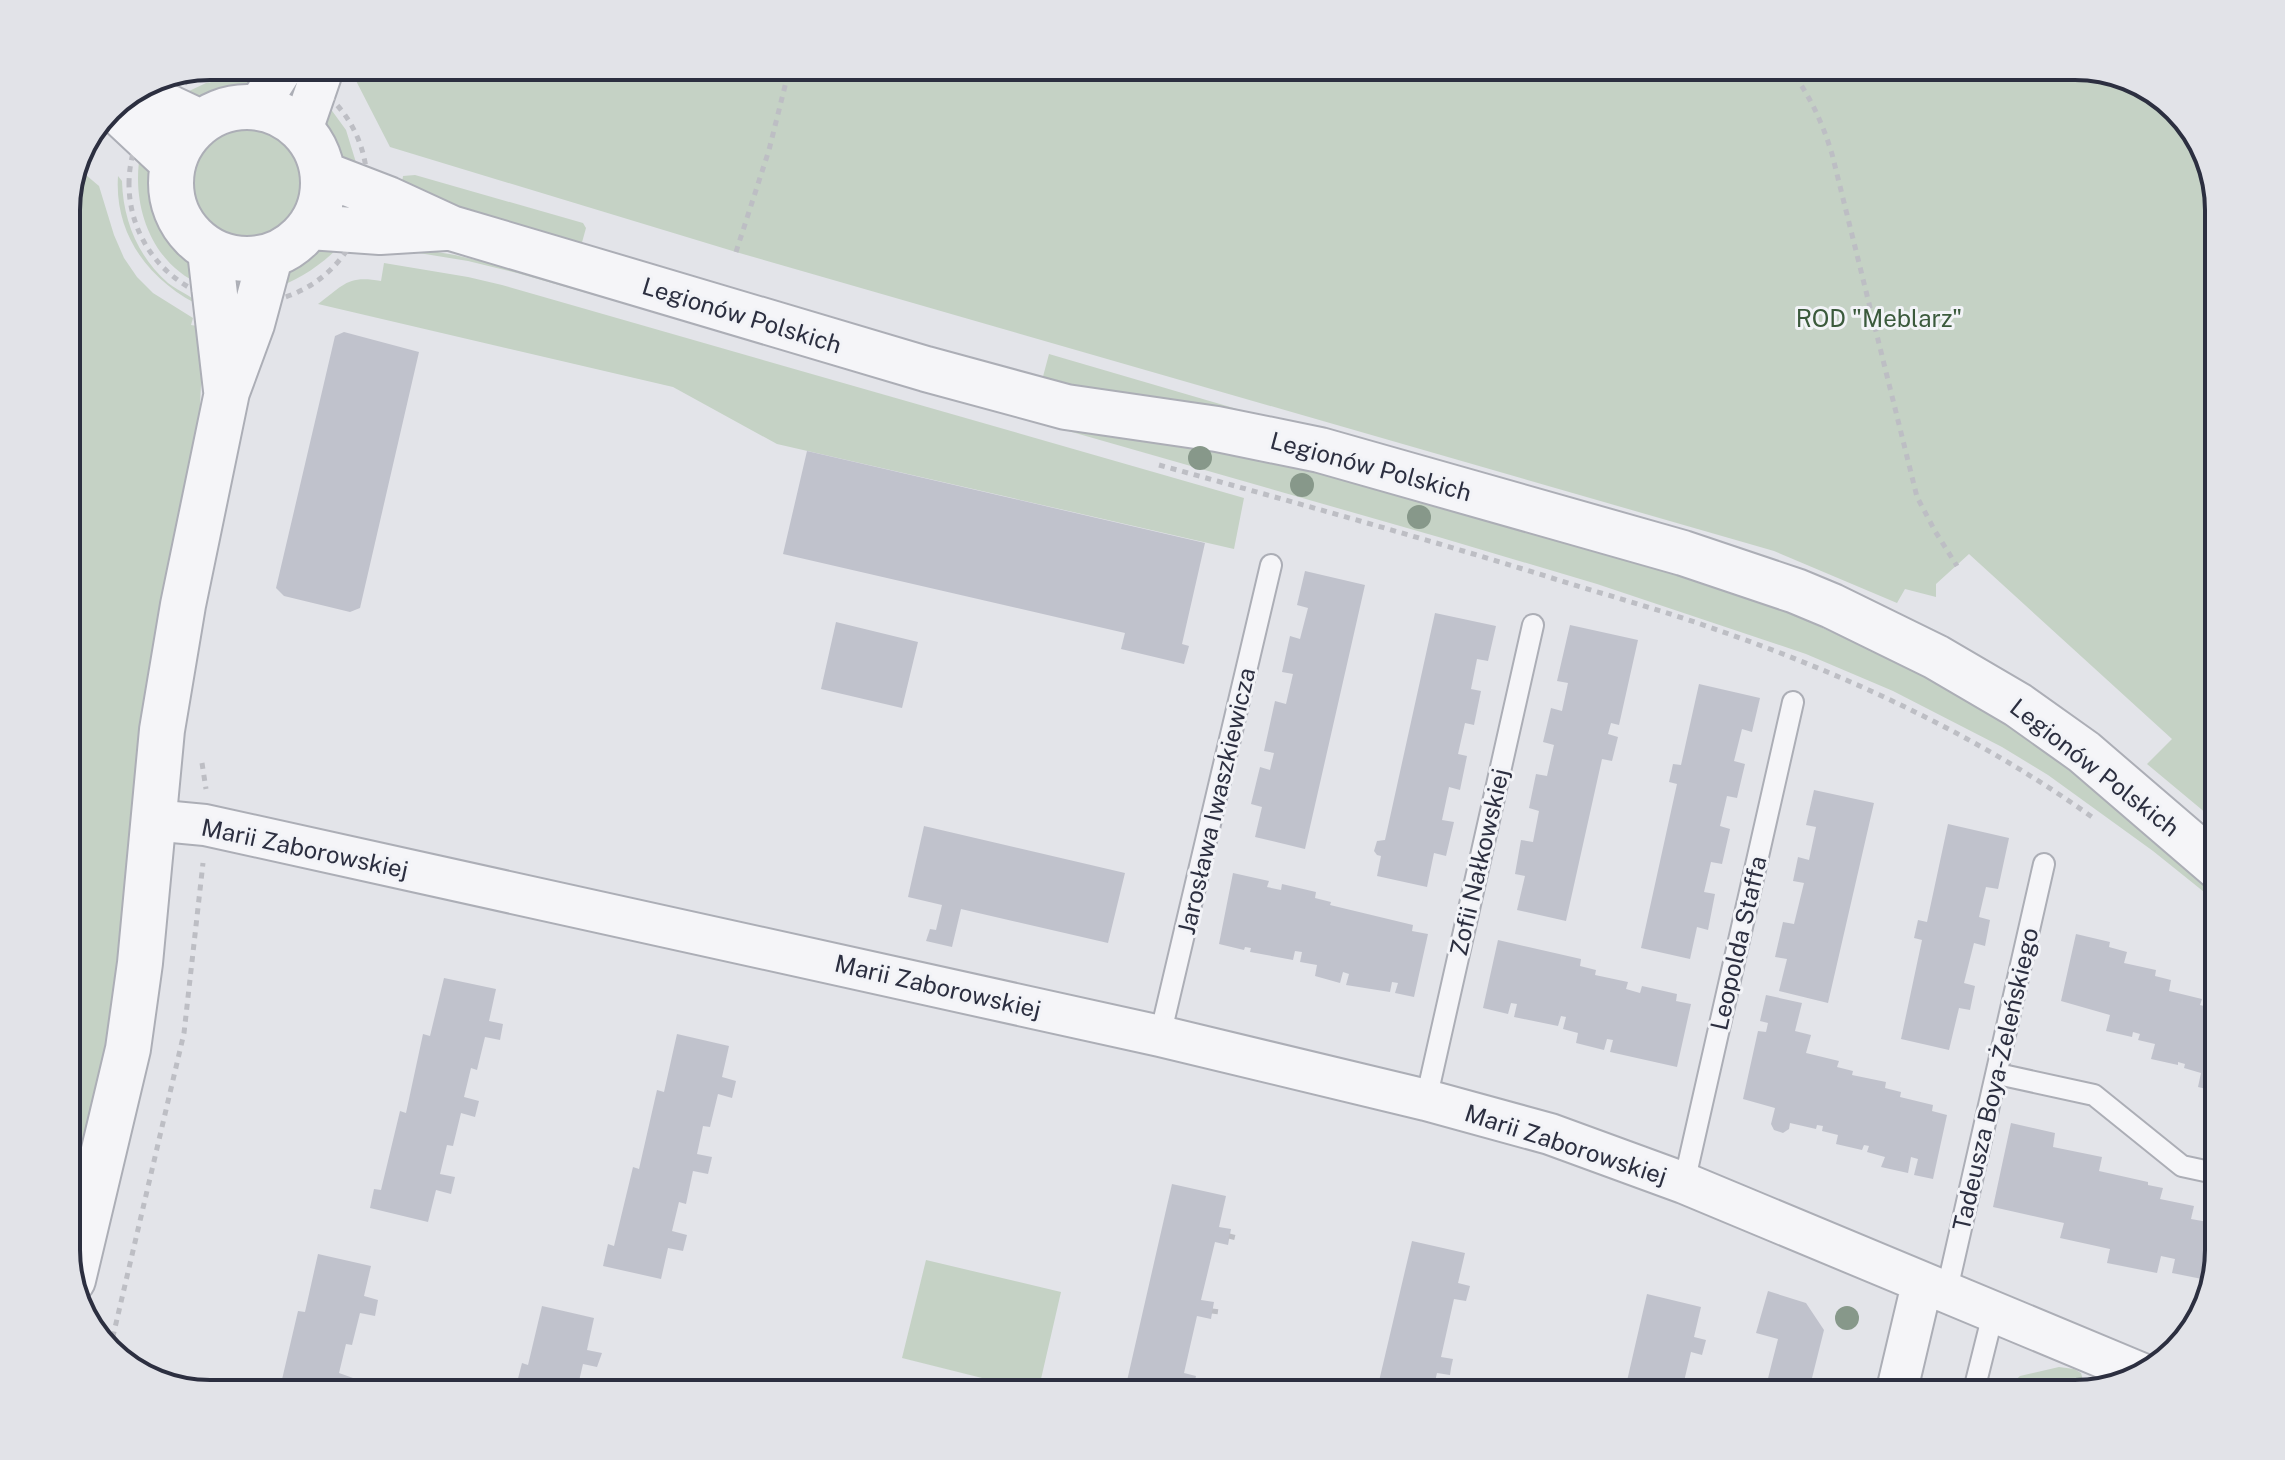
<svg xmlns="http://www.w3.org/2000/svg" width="2285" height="1460" font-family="'Public Sans',sans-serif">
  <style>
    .green { fill: #c5d2c5 }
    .building { fill: #c0c2cc }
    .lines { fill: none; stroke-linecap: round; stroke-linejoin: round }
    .service-casing { stroke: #acaeb6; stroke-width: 24 }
    .minor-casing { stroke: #acaeb6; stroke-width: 44 }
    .tertiary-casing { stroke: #acaeb6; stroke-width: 48 }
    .path { stroke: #bdbec4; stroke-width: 5; stroke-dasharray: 6 6; stroke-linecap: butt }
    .service { stroke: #f5f5f8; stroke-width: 20 }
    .minor { stroke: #f5f5f8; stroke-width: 40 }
    .tertiary { stroke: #f5f5f8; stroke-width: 44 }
    .tree { fill: #87988a }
    .labels { text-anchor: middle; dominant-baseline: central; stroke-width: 6; stroke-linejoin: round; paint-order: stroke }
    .street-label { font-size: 24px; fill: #2c2f40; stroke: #f2f3f7 }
    .park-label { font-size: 24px; fill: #3b5a3c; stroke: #f2f3f7 }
    .rim { fill: none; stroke: #2c2f40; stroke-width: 4 }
  </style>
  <rect width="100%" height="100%" fill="#e3e4e9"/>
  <path class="green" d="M352,66H2075L2155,90L2200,138L2219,210V824L2147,764L2172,739L1969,554L1936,584V597L1905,589L1897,603L1774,551L736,252L390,147L351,71Z
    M242,76H259C242,96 222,100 196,99L187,92L206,83Z
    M330,108L346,130L358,169C332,154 328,153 322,122Z
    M192 183a55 55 0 1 1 110 0a55 55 0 1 1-110 0Z
    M141,150L156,175L158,198L165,222L191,254L202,285C149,263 130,201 141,150Z
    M80,170L99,186L114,235L124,258L137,277L153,293L193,318L191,325L204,327L199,424L149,670L135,771L111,1042L66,1238V201Z
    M415,175L583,223L586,228L581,246L401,189L403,176Z
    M118,176L122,181C123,220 138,257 168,283C180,292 194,297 205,308C152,284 114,237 118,176Z
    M389,244L455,255L526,272L1203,447L1334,477L1658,568L1782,609L1928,677L2001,719L2052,755L2189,864L2219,891V904L2153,851L2048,775L2002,747L1893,691L1806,654L1597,584L1442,538L517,273L468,261L388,248Z
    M325,245L337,249C317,268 297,281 270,290C285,268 301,255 325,245Z
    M384,263L468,277L502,285L1244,498L1234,549L777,444L673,387L318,304C344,285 347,275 381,281Z
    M1049,354L1295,426L1041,384Z
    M926,1260L1061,1292L1038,1392L902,1358Z
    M2059,1367L2074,1369L2081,1373L2086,1391L2075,1394H2000L2020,1376Z"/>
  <path class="building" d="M344,332L419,352L360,608L350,612L284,596L276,588L335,336Z
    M807,451L1205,543L1182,644L1189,646L1184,664L1121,649L1125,633L783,554Z
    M1305,571L1365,585L1305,849L1255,837L1262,807L1251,804L1260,767L1270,770L1274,753L1264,751L1275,701L1286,704L1293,674L1282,672L1290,636L1300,639L1308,608L1297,605Z
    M1435,613L1496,626L1488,661L1477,659L1471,689L1481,691L1474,725L1465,723L1458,754L1467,756L1460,790L1449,787L1442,820L1454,822L1446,856L1434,853L1427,887L1377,876L1381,856L1377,855L1374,851L1377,841L1385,840Z
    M836,622L918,642L902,708L821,689Z
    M1570,625L1638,640L1619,725L1611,723L1608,734L1618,737L1612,761L1602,759L1566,921L1517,910L1525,876L1515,874L1521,840L1533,842L1539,811L1529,808L1536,774L1547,776L1554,745L1543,742L1551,708L1562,711L1568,683L1557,681Z
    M1699,684L1760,698L1752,732L1742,729L1734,761L1745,764L1737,798L1727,796L1720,826L1730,829L1722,864L1711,862L1704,892L1715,894L1708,930L1697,927L1690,959L1641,948L1677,784L1669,782L1673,764L1681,765Z
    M1814,790L1874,803L1828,1003L1779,991L1787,959L1775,957L1783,922L1794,924L1804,883L1793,881L1798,857L1809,860L1816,827L1806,825Z
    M1948,824L2009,838L1998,889L1986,887L1979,917L1990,920L1985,946L1974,943L1964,983L1975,986L1970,1010L1959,1008L1949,1050L1901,1039L1922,940L1914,938L1918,920L1927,922Z
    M924,826L1125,873L1108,943L961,909L952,947L926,941L930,929L936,930L942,905L908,897Z
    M1233,873L1269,881L1267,887L1281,890L1282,884L1316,892L1315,898L1331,902L1330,905L1413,925L1412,931L1428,934L1414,997L1395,993L1398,983L1392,982L1390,992L1346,985L1349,974L1343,972L1340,983L1315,976L1317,965L1300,962L1302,952L1295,951L1293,960L1250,952L1251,948L1245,947L1244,950L1219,944Z
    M2076,934L2110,942L2109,947L2127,952L2124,963L2156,970L2155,976L2171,980L2169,991L2202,999L2200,1005L2216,1009L2214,1019L2219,1020V1092L2198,1087L2201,1073L2184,1068L2185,1064L2178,1062V1065L2151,1059L2155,1044L2138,1040L2140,1034L2133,1032L2132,1037L2106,1031L2110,1015L2061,1001Z
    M1498,940L1581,959L1580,966L1596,970L1595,975L1628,982L1626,989L1640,993L1642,986L1677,994L1676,1001L1691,1004L1677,1067L1610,1052L1613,1040L1607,1039L1604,1050L1576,1043L1578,1033L1563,1029L1566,1017L1561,1016L1558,1026L1514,1017L1517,1004L1511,1003L1508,1014L1483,1008Z
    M444,978L496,989L489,1021L503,1024L500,1040L485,1037L477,1070L471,1068L464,1097L479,1101L475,1117L461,1113L453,1146L447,1145L440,1174L455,1177L451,1194L436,1190L428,1222L370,1208L374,1189L381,1190L400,1111L406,1113L423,1034L430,1036Z
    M1766,995L1802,1003L1795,1031L1811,1035L1806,1053L1839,1061L1837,1067L1853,1071L1852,1075L1886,1082L1885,1088L1901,1092L1900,1097L1933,1105L1932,1111L1947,1115L1933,1179L1914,1175L1918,1159L1911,1157L1908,1173L1881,1167L1885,1157L1867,1152L1869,1146L1864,1145L1862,1150L1836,1144L1838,1135L1822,1131L1823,1126L1817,1125L1816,1129L1790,1123L1789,1129L1783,1133L1774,1130L1771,1124L1775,1108L1743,1099L1758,1031L1766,1032L1768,1023L1760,1021Z
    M677,1034L729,1046L722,1077L736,1081L732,1098L718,1094L710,1127L703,1126L697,1154L712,1157L708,1174L693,1171L686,1204L679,1202L672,1231L687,1235L683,1251L668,1248L661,1279L603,1266L608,1244L614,1246L633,1167L639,1169L657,1090L664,1092Z
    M2011,1123L2055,1133L2053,1147L2102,1157L2099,1171L2148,1182V1185L2163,1188L2160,1199L2194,1206L2191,1219L2219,1224L2207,1280L2172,1273L2175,1259L2161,1256L2157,1273L2107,1263L2110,1249L2060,1238L2064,1223L1993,1207Z
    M1172,1184L1226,1196L1219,1227L1231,1229L1228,1245L1215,1242L1201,1300L1214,1302L1211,1319L1197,1316L1184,1373L1196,1376L1192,1392L1180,1390L1179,1394H1124Z
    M1412,1241L1465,1253L1458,1283L1470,1286L1466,1301L1454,1299L1441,1357L1453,1359L1451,1368L1450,1375L1437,1373L1432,1394H1376Z
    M318,1254L371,1266L364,1296L378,1300L375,1316L360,1313L352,1345L346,1344L339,1373L353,1378L349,1394L334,1391L333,1394H272L274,1387L280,1388L298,1311L305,1312Z
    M1768,1291L1806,1303L1824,1330L1808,1394H1764L1778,1339L1756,1333Z
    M1647,1294L1701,1307L1694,1337L1706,1340L1702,1355L1691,1352L1681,1394H1624Z
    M542,1306L594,1318L587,1350L602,1353L597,1367L583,1364L576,1394H514L522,1363L528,1365Z"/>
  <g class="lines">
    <g class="service-casing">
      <path id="service" d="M1160,1036L1271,565
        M1998,1074L2094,1095L2182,1166L2219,1174
        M1426,1100L1533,625
        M1684,1183L1793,702
        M1946,1294L2044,864
        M1973,1394L1993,1314"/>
    </g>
    <g class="minor-casing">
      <path id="minor" d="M257,108L284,66
        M302,130L324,66
        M152,820L205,825L1160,1036L1426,1100L1550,1134L1684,1183L2145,1375
        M1896,1394L1922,1284"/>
    </g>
    <g class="tertiary-casing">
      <path id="tertiary" d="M134,91L200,122
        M112,106L173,163
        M171 183a76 76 0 1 1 152 0a76 76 0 1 1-152 0Z
        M323,174L388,199L451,228L926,369L1066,407L1217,429L1320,450L1683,553L1796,591L1832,606L1936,657L2018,705L2084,752L2219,868
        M310,227L380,232L445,228
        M210,251L226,390
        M73,1280L128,1049L140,963L162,730L183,605L227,392L252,324L270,257"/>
    </g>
    <path class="path" d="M129 184a119 119 0 1 1 238 0a119 119 0 1 1-238 0Z
      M1788,66C1809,94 1822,121 1832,154L1917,497L1935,531L1957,566
      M736,252L769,150L790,66
      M1159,465C1297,503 1435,541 1571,584C1617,598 1664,611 1709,627C1843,673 1976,734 2092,817
      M202,763L206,789
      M1229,1236L1237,1238
      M1212,1311L1219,1312
      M110,1349L184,1033L203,863
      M1194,1384L1201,1386"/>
    <use href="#service" class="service"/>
    <use href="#minor" class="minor"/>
    <use href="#tertiary" class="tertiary"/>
  </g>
  <g class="tree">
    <circle cx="1200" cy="458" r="12"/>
    <circle cx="1302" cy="485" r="12"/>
    <circle cx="1419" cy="517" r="12"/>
    <circle cx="1847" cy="1318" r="12"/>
  </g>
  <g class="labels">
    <g class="street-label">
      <text transform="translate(742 315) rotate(17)">Legionów Polskich</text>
      <text transform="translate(1371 466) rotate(15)">Legionów Polskich</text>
      <text transform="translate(2095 767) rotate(38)">Legionów Polskich</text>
      <text transform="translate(1216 801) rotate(-77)">Jarosława Iwaszkiewicza</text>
      <text transform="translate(305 848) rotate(12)">Marii Zaborowskiej</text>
      <text transform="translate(1479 862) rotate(-77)">Zofii Nałkowskiej</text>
      <text transform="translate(1738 943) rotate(-77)">Leopolda Staffa</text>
      <text transform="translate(938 986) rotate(13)">Marii Zaborowskiej</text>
      <text transform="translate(1995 1079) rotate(-77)">Tadeusza Boya-Żeleńskiego</text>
      <text transform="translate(1566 1144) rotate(18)">Marii Zaborowskiej</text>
    </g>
    <g class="park-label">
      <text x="1879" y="318">ROD "Meblarz"</text>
    </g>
  </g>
  <path d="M0 0H2285V1460H0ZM210 80H2075A130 130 0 0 1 2205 210V1250A130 130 0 0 1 2075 1380H210A130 130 0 0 1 80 1250V210A130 130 0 0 1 210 80Z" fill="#e2e3e8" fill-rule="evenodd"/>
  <path class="rim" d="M210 80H2075A130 130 0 0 1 2205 210V1250A130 130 0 0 1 2075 1380H210A130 130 0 0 1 80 1250V210A130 130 0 0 1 210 80Z"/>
</svg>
